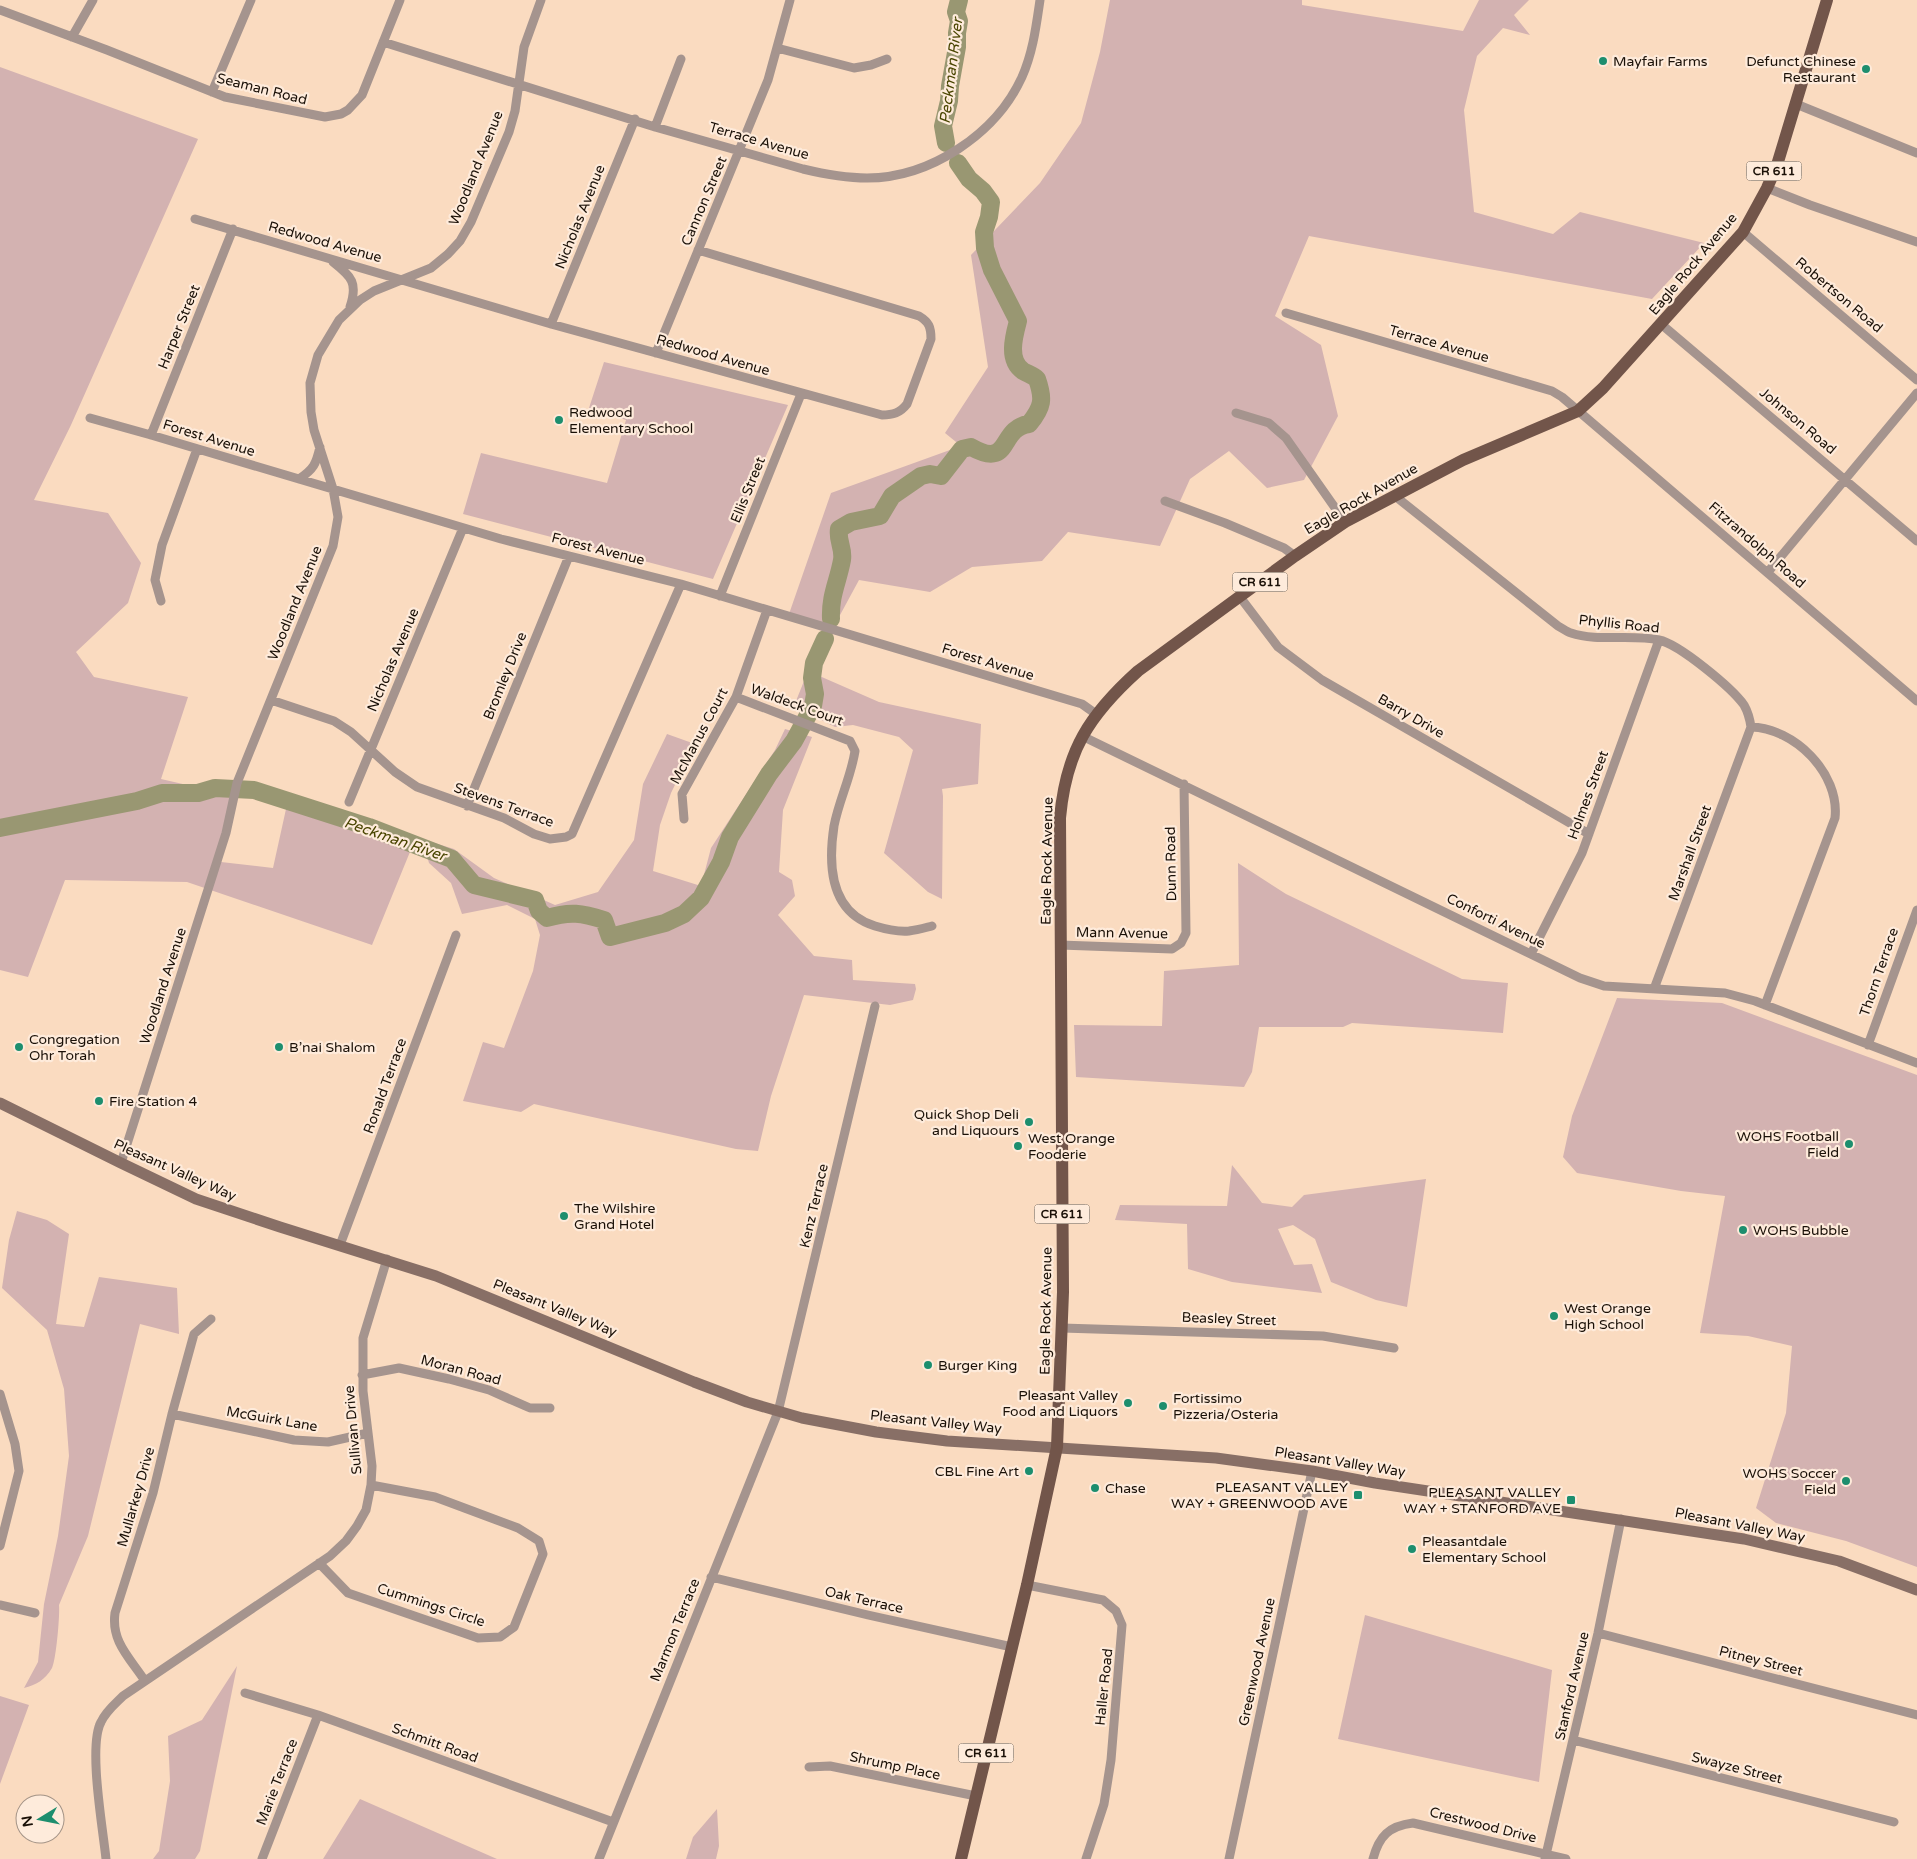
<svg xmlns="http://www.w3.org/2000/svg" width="1917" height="1859" font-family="'Varela Round',sans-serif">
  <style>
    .green { fill: #d3b2b1 }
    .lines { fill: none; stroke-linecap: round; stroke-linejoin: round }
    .river { stroke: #999772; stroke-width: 18 }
    .minor { stroke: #a5948e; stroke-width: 9 }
    .secondary { stroke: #886f66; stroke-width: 11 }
    .primary { stroke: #72554a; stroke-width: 12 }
    .poi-dot { fill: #1d8e6e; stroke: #feebdb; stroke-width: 2 }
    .labels { text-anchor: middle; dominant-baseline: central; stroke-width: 4.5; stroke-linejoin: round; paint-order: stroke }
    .shield { fill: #feebdb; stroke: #5e5247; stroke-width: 1 }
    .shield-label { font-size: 12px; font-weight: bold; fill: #1a1007 }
    .poi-label { font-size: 14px; fill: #1a1007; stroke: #feebdb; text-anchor: start }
    .street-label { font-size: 14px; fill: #1a1007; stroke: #feebdb }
    .water-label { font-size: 15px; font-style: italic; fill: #494500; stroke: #feebdb }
  </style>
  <rect width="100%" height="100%" fill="#fadbc0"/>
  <path class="green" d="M1110,0H1302V5L1463,31L1479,0H1529L1514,15L1530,35L1503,28L1477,56L1464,110L1474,212L1553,234L1580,212L1704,243L1652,299L1309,236L1275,316L1321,345L1338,416L1304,480L1267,488L1229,451L1190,479L1160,546L1068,532L1042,561L972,567L930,592L859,580L833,628L789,614L831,493L961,446L945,433L988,367L971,255L1040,183L1081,123L1100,52Z
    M0,67L198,139L71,425L34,500L108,513L141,563L128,603L76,652L94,677L188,697L161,779L235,796L221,862L273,868L288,800L414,842L372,945L187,882L65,880L28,977L0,970Z
    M604,362L788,405L713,579L463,514L481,453L607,483L626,420L589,408Z
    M808,671L879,702L981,724L978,784L942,789L943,796L942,899L928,892L884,853L913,750L899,737L853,725L835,727L794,706Z
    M785,729L812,737L783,810L779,872L792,880L795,896L778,915L814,956L852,960L853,980L915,984L916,989L913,1000L890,1005L804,995L771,1096L758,1151L736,1149L534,1104L521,1112L463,1101L483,1042L504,1048L533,971L540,935L535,919L507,905L462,914L451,883L429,863L422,839L454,849L494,878L555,905L598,892L634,840L643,784L667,734L695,744L671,793L660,825L653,871L701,886L711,848L775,750Z
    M1238,863L1286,894L1462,979L1508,983L1503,1033L1352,1023L1343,1027H1259L1252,1072L1244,1087L1076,1077L1074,1025L1162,1026L1164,971L1239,965Z
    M1617,998L1722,1003L1917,1075V1567L1846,1541L1776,1523L1756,1508L1786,1413L1792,1346L1748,1336L1700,1333L1725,1196L1681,1191L1577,1173L1563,1157L1572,1116Z
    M1232,1165L1262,1203L1292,1207L1304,1195L1426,1179L1407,1307L1376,1300L1331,1282L1315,1239L1293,1225L1278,1229L1294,1265L1312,1264L1322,1293L1232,1282L1188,1269L1187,1224L1115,1220L1120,1205L1227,1206Z
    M17,1211L47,1220L69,1234L56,1324L84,1327L99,1277L177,1288L179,1334L140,1324L88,1536L59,1605C60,1616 56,1660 52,1668C45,1680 36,1685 24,1688L38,1662L44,1604L58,1536L69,1456L64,1389L47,1330L2,1288L9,1240Z
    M1365,1615L1552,1670L1539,1782L1338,1739Z
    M237,1666L200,1851L195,1859H153L159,1851L170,1781L168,1736L202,1720Z
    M0,1696L29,1705L0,1784Z
    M360,1799L497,1859H323Z
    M717,1809L719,1846L716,1859H686L693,1837Z"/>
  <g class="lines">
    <path class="river" d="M946,143L943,126L949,101L950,86L957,47V33L959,21L956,12L959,0
      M831,619C830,595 838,582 842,560C844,548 837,541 839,529L851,522L880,516L892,496L921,476L930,474L941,476L962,449L971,447C1012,470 998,428 1029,424C1043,407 1044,399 1037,379C1033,375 1028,374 1023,371C1007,360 1014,336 1018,321L992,270L985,248L984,232L989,217L991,202L983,191L969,179L958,163
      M0,828L137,801L162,793H198L215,788L254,790L369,827L452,859L474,885L535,900L539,911L547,918C570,911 582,913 604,920L610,937L665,923L684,914L701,898L721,862L730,837L769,774L794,741L813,706L815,694L812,678L814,663L825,639"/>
    <path class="minor" d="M0,10L107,50L225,97L325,117L341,114L348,110L362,95L400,0
      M72,37L93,0
      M383,42L655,127L803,169C824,174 846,178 867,178C930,178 996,134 1022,77C1033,52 1036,27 1040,0
      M777,48L854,68L871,65L887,59
      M212,92L251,0
      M1796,104L1917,153
      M655,127L681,59
      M1767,188L1810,205L1917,242
      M195,219L551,324L882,415C893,415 900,413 907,404L931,339C931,327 929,322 919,316L698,250
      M1743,232L1917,380
      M333,262C352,277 358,283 350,307
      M1286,313L1552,391L1562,397L1917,701
      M551,324L635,119
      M1661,324L1917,541
      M656,353L768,80L790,0
      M1236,413L1269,423L1286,438L1345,522
      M90,418L151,435L501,539L681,584L1082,704L1096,714
      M151,435L233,229
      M299,479C314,469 316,464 320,447
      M1395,496L1558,626C1562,628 1567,632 1571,633C1597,642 1632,634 1659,640C1679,644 1732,688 1744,705C1748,712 1750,720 1751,727
      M1165,501L1225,523L1284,548L1295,556
      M1768,572L1917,393
      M720,596L801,394
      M1240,597L1278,647L1322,680L1589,834
      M161,601L155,580L162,545L197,449
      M736,697L850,741L855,751C851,777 839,800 834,826C828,865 830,912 875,926C885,929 898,932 909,931C917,930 924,928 932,926
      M271,700L334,721L351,732L395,772L417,787L504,818L534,834L550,839L566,837L572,834L681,584
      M1751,727C1794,728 1840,773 1835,818L1765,1005
      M1082,736L1580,978L1604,986L1725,993L1755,1001L1917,1063
      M349,802L463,528
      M467,806L569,556
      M684,819L682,794L736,697L767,610
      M1060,945L1172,949L1181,943L1186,933L1184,784
      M1531,954L1582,853L1659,640
      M1654,989L1751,727
      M1868,1045L1917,910
      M121,1163L226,833L237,783L333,546L338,517L333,489L314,430L311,412L310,383L318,355L339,320L360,300L374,291L431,268L448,254L460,241L471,222L509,132L515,111L524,47L541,0
      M340,1245L456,935
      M1062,1328L1323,1336L1394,1348
      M362,1375L399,1368L449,1379L489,1390L530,1408H550
      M0,1394L15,1444L19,1471L0,1546
      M172,1414L294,1440L328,1442L368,1433
      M319,1563L348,1593L478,1638L500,1637L514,1627L543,1554L539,1541L518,1528L435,1497L371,1485
      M711,1577L868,1615L1012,1647
      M1027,1585L1103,1600L1116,1611L1122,1625L1111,1760L1104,1804L1086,1859
      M0,1605L35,1613
      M1598,1633L1917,1715
      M145,1681C130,1658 111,1642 115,1613L153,1493L172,1414L194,1334L211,1319
      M245,1693L318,1715L613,1822
      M1573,1740L1894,1822
      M809,1767L830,1766L976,1796
      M106,1859C103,1829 88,1746 101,1722C106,1711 115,1704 123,1696L330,1556L346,1541L357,1526L366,1510L371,1485L372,1466L363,1391V1338L387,1259
      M262,1859L318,1715
      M599,1859L778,1412L875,1006
      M1229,1859L1312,1471
      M1373,1859C1379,1836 1389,1826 1413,1823L1566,1859
      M1545,1859L1598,1633L1621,1519"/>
    <path class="secondary" d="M0,1103L121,1163L196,1199L280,1227L436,1276L694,1382L747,1402L802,1418L876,1432L947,1441L1216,1458L1312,1471L1375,1483L1744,1539L1839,1561L1917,1590"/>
    <path class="primary" d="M961,1859L1027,1585L1057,1447L1063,1292L1060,818C1066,751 1089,715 1138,671L1295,556L1345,522L1463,460L1578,411L1603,388L1743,232L1767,188L1777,165L1827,0"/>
  </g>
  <g class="poi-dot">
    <circle cx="1603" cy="61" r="5"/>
    <circle cx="1866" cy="69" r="5"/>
    <circle cx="559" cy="420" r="5"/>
    <circle cx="19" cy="1047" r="5"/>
    <circle cx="279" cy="1047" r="5"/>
    <circle cx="99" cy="1101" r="5"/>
    <circle cx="1029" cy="1122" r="5"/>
    <circle cx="1849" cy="1144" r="5"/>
    <circle cx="1018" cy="1146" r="5"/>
    <circle cx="564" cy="1216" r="5"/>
    <circle cx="1743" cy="1230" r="5"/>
    <circle cx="1554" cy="1316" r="5"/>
    <circle cx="928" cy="1365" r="5"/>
    <circle cx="1128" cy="1403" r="5"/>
    <circle cx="1163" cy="1406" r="5"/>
    <circle cx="1029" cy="1471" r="5"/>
    <circle cx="1846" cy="1481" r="5"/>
    <circle cx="1095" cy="1488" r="5"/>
    <rect x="1353" y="1490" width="10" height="10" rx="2.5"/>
    <rect x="1566" y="1495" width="10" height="10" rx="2.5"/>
    <circle cx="1412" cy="1549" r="5"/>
  </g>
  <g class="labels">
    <g class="shield">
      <rect x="1746.5" y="161.5" width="55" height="19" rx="4"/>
      <rect x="1232.5" y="572.5" width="55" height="19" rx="4"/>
      <rect x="1034.5" y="1204.5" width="55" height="19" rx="4"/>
      <rect x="958.5" y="1743.5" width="55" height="19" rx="4"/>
    </g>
    <g class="shield-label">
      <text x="1774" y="171">CR 611</text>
      <text x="1260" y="582">CR 611</text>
      <text x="1062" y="1214">CR 611</text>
      <text x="986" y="1753">CR 611</text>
    </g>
    <g class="poi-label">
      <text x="1613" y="61">Mayfair Farms</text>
      <text x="1856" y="61" text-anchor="end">Defunct Chinese<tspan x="1856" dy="16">Restaurant</tspan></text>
      <text x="569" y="412">Redwood<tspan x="569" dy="16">Elementary School</tspan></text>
      <text x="29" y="1039">Congregation<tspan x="29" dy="16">Ohr Torah</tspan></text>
      <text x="289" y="1047">B’nai Shalom</text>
      <text x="109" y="1101">Fire Station 4</text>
      <text x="1019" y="1114" text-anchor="end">Quick Shop Deli<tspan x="1019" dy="16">and Liquours</tspan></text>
      <text x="1839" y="1136" text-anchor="end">WOHS Football<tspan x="1839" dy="16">Field</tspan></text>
      <text x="1028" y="1138">West Orange<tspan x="1028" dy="16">Fooderie</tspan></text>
      <text x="574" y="1208">The Wilshire<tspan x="574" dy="16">Grand Hotel</tspan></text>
      <text x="1753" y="1230">WOHS Bubble</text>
      <text x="1564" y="1308">West Orange<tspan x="1564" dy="16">High School</tspan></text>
      <text x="938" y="1365">Burger King</text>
      <text x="1118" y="1395" text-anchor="end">Pleasant Valley<tspan x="1118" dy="16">Food and Liquors</tspan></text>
      <text x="1173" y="1398">Fortissimo<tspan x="1173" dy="16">Pizzeria/Osteria</tspan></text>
      <text x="1019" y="1471" text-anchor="end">CBL Fine Art</text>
      <text x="1836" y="1473" text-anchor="end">WOHS Soccer<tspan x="1836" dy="16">Field</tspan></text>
      <text x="1348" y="1487" text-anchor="end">PLEASANT VALLEY<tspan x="1348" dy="16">WAY + GREENWOOD AVE</tspan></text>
      <text x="1105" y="1488">Chase</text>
      <text x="1561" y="1492" text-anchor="end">PLEASANT VALLEY<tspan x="1561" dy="16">WAY + STANFORD AVE</tspan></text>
      <text x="1422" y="1541">Pleasantdale<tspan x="1422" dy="16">Elementary School</tspan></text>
    </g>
    <g class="street-label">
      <text transform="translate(262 89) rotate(14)">Seaman Road</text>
      <text transform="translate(759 141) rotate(16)">Terrace Avenue</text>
      <text transform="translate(476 168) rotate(-68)">Woodland Avenue</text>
      <text transform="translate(704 201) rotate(-67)">Cannon Street</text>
      <text transform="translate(580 217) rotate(-68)">Nicholas Avenue</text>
      <text transform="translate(325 242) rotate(16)">Redwood Avenue</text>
      <text transform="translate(1693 264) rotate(-50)">Eagle Rock Avenue</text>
      <text transform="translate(1839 295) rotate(40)">Robertson Road</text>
      <text transform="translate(179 327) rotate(-68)">Harper Street</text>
      <text transform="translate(1439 344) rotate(16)">Terrace Avenue</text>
      <text transform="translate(713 355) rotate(16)">Redwood Avenue</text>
      <text transform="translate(1798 421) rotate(40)">Johnson Road</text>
      <text transform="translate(209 438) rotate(17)">Forest Avenue</text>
      <text transform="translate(748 490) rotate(-68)">Ellis Street</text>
      <text transform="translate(1361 499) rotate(-30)">Eagle Rock Avenue</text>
      <text transform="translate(1757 545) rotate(41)">Fitzrandolph Road</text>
      <text transform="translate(598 549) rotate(14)">Forest Avenue</text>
      <text transform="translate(295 603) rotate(-68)">Woodland Avenue</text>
      <text transform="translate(1619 624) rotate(6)">Phyllis Road</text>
      <text transform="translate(393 660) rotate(-67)">Nicholas Avenue</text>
      <text transform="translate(988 662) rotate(17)">Forest Avenue</text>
      <text transform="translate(505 676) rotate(-68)">Bromley Drive</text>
      <text transform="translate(797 705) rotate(20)">Waldeck Court</text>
      <text transform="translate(1411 716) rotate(30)">Barry Drive</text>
      <text transform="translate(699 736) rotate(-62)">McManus Court</text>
      <text transform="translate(1588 795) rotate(-70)">Holmes Street</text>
      <text transform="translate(504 805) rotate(20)">Stevens Terrace</text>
      <text transform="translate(1690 853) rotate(-70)">Marshall Street</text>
      <text transform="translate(1047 861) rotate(-89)">Eagle Rock Avenue</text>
      <text transform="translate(1171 864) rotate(-91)">Dunn Road</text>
      <text transform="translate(1496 921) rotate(26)">Conforti Avenue</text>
      <text transform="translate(1122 933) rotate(1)">Mann Avenue</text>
      <text transform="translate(1879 972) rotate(-71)">Thorn Terrace</text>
      <text transform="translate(163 986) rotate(-72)">Woodland Avenue</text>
      <text transform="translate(385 1086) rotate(-70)">Ronald Terrace</text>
      <text transform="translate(175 1170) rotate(24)">Pleasant Valley Way</text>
      <text transform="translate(814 1206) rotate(-77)">Kenz Terrace</text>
      <text transform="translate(555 1308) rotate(22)">Pleasant Valley Way</text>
      <text transform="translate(1046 1311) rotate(-89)">Eagle Rock Avenue</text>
      <text transform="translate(1229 1319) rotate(2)">Beasley Street</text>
      <text transform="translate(461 1370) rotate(15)">Moran Road</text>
      <text transform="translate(272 1419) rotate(10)">McGuirk Lane</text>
      <text transform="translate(936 1422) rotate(6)">Pleasant Valley Way</text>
      <text transform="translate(353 1430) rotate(-95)">Sullivan Drive</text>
      <text transform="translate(1340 1462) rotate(9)">Pleasant Valley Way</text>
      <text transform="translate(136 1497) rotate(-74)">Mullarkey Drive</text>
      <text transform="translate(1740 1525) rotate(11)">Pleasant Valley Way</text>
      <text transform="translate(864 1600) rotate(13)">Oak Terrace</text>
      <text transform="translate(431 1605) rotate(18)">Cummings Circle</text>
      <text transform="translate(675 1630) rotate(-68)">Marmon Terrace</text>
      <text transform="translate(1761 1661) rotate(14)">Pitney Street</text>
      <text transform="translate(1257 1662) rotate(-78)">Greenwood Avenue</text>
      <text transform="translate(1572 1686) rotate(-77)">Stanford Avenue</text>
      <text transform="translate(1104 1687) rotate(-84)">Haller Road</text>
      <text transform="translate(435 1743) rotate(20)">Schmitt Road</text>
      <text transform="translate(895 1766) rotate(12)">Shrump Place</text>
      <text transform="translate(1737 1768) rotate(14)">Swayze Street</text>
      <text transform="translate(277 1782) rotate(-69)">Marie Terrace</text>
      <text transform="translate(1483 1825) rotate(14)">Crestwood Drive</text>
    </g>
    <g class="water-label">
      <text transform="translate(951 71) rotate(-83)">Peckman River</text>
      <text transform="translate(395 839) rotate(19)">Peckman River</text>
    </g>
  </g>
  <g transform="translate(40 1819) rotate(260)"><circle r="24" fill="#feebdb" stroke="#a39386"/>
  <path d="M0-4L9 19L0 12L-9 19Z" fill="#1d8e6e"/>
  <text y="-8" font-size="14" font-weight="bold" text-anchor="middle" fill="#1a1007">N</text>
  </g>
</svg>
